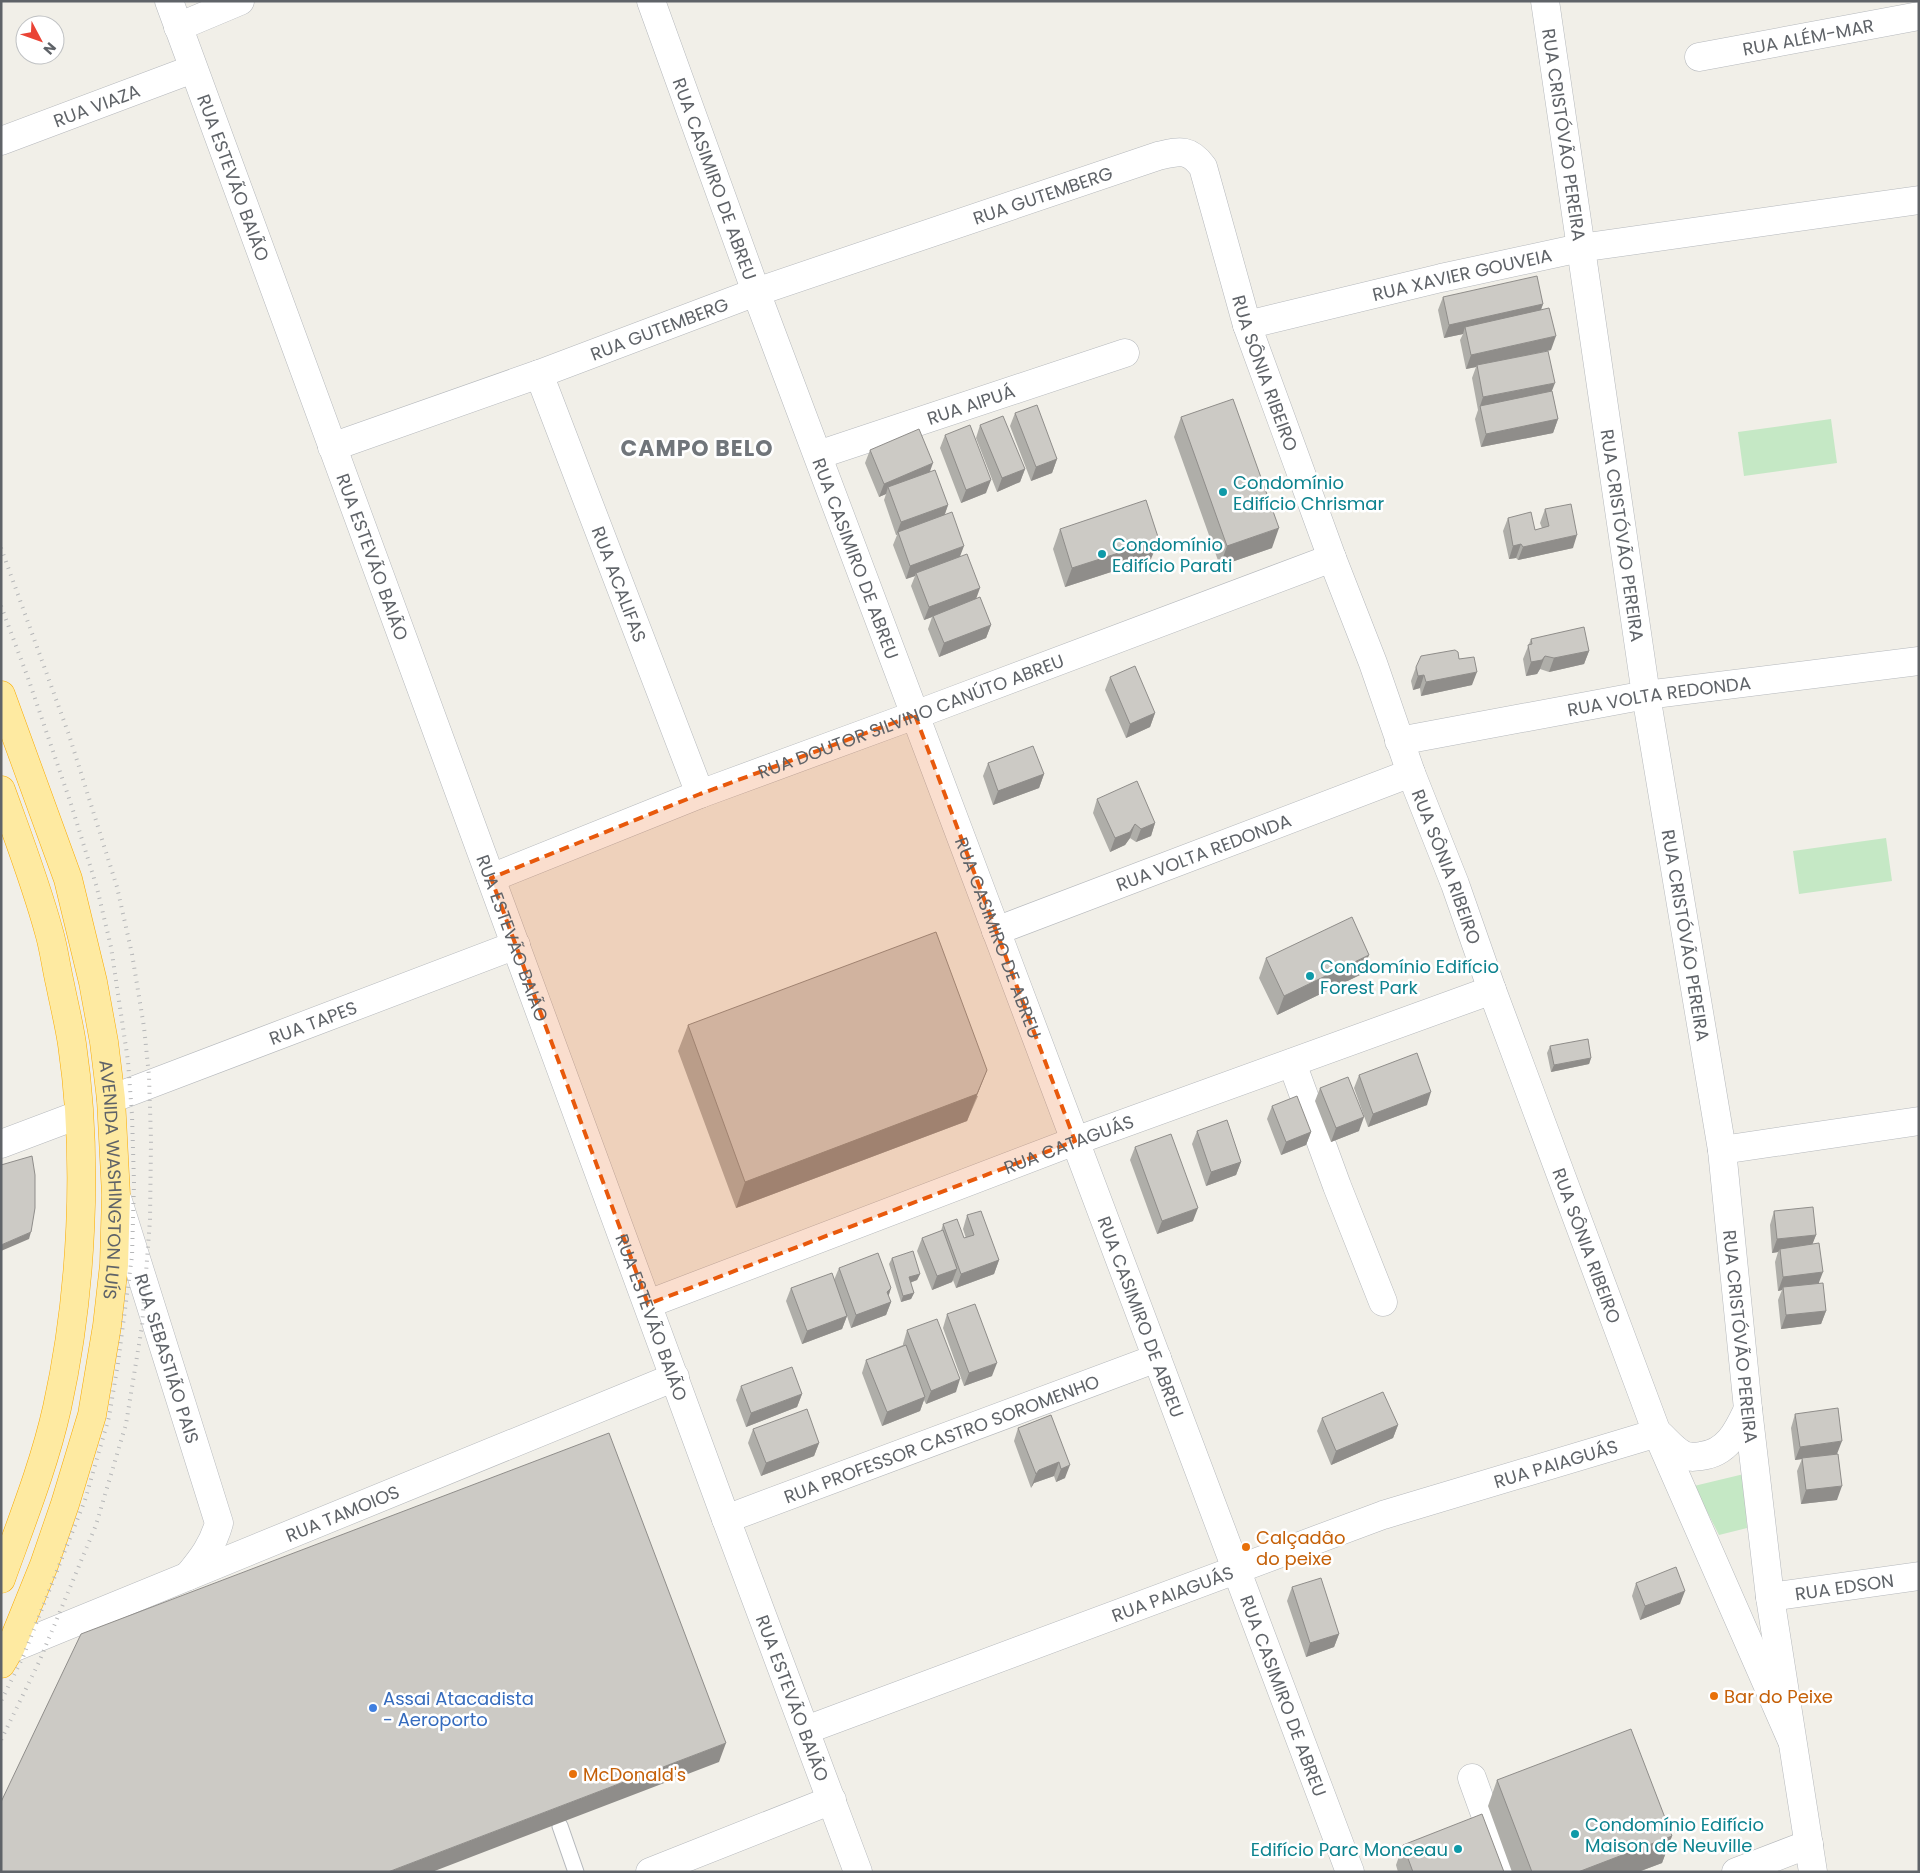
<svg xmlns="http://www.w3.org/2000/svg" width="1920" height="1873" font-family="Poppins,sans-serif">
  <style>
    .green { fill: #c5e8c5 }
    .lines { fill: none; stroke-linecap: round; stroke-linejoin: round }
    .service-casing { stroke: #b5b8bc; stroke-width: 17 }
    .minor-casing { stroke: #b5b8bc; stroke-width: 29 }
    .trunk-casing { stroke: #f9ab00; stroke-width: 29 }
    .service { stroke: #fff; stroke-width: 15 }
    .minor { stroke: #fff; stroke-width: 28 }
    .trunk { stroke: #feeaa1; stroke-width: 28 }
    .rail { stroke: #b6b7b8; stroke-width: 4; stroke-dasharray: 1 6; stroke-linecap: butt }
    .wall { fill: #afaea9 }
    .shaded-wall { fill: #8f8d8a }
    .building { fill: #cccac5; stroke: #8f8d8a }
    .marked { fill: #e8590c; fill-opacity: 0.2; stroke: #e8590c; stroke-width: 4; stroke-dasharray: 10 6; stroke-linejoin: round }
    .culture-dot { fill: #0f9aa8; stroke: #fff; stroke-width: 2 }
    .food-dot { fill: #e8710a; stroke: #fff; stroke-width: 2 }
    .shop-dot { fill: #3f7fe0; stroke: #fff; stroke-width: 2 }
    .labels { text-anchor: middle; dominant-baseline: central; stroke-width: 5; stroke-linejoin: round; paint-order: stroke }
    .street-label { font-size: 18px; fill: #5f6368; stroke: #fff }
    .culture-label { font-size: 18px; fill: #0d838f; stroke: #fff; text-anchor: start }
    .food-label { font-size: 18px; fill: #c56008; stroke: #fff; text-anchor: start }
    .shop-label { font-size: 18px; fill: #366cbe; stroke: #fff; text-anchor: start }
    .district-label { font-size: 22px; font-weight: bold; letter-spacing: 1px; fill: #70757a; stroke: #fff }
  </style>
  <rect width="100%" height="100%" fill="#f1efe8"/>
  <path class="green" d="M1831,419L1837,463L1744,476L1738,432Z
    M1886,838L1892,881L1799,894L1793,851Z
    M1744,1474L1747,1528L1719,1535L1694,1486Z"/>
  <g class="lines">
    <g class="service-casing">
      <path id="service" d="M560,1826L576,1872"/>
    </g>
    <g class="minor-casing">
      <g id="minor">
        <path id="s1" d="M169,1L726,1519L858,1872"/>
        <path id="s2" d="M651,1L756,292L1350,1872"/>
        <path id="s3" d="M1545,1L1646,695L1722,1150L1748,1409L1770,1597L1813,1872"/>
        <path d="M178,27L240,1"/>
        <path id="s4" d="M1699,57L1919,16"/>
        <path id="s5" d="M1,141L193,69"/>
        <path id="s6" d="M1247,325L1441,278L1580,248L1919,200"/>
        <path id="s7" d="M539,374L700,794"/>
        <path id="s8" d="M332,447L539,374L756,292L1158,156C1180,151 1189,148 1203,167L1247,325L1332,558L1373,663L1411,773L1455,884L1492,990L1657,1433L1792,1741"/>
        <path id="s9" d="M818,455L1125,353"/>
        <path id="s10" d="M1399,741L1646,695L1919,661"/>
        <path id="s11" d="M491,878L700,794L915,715L1332,558"/>
        <path id="s12" d="M996,931L1411,773"/>
        <path d="M1292,1063L1337,1186L1383,1302"/>
        <path id="s13" d="M111,1099L516,945"/>
        <path d="M1,1144L78,1115"/>
        <path d="M1722,1150L1919,1121"/>
        <path id="s14" d="M118,1201L219,1523C213,1545 202,1559 188,1576"/>
        <path id="s15" d="M648,1304L1075,1141L1492,990"/>
        <path d="M1659,1434C1666,1440 1674,1450 1682,1454C1688,1458 1695,1457 1701,1456C1728,1453 1738,1430 1748,1409"/>
        <path id="s16" d="M726,1519L1157,1358"/>
        <path id="s17" d="M1770,1597L1919,1576"/>
        <path id="s18" d="M10,1649L675,1377"/>
        <path id="s19" d="M806,1730L1383,1515L1657,1433"/>
        <path d="M1472,1778L1506,1872"/>
        <path d="M650,1872L832,1800"/>
        <path d="M1736,1872L1809,1844"/>
      </g>
    </g>
    <g class="trunk-casing">
      <g id="trunk">
        <path id="s20" d="M1,695L68,879L93,982L104,1042L111,1099L116,1195L114,1265L107,1326L92,1415L65,1504L44,1565L10,1649L1,1664"/>
        <path d="M1,790C18,837 36,884 49,932C54,949 56,967 60,984C64,1004 69,1024 72,1044C89,1159 82,1295 57,1408C44,1466 21,1523 1,1579"/>
      </g>
    </g>
    <use href="#service" class="service"/>
    <use href="#minor" class="minor"/>
    <use href="#trunk" class="trunk"/>
    <path class="rail" d="M1,548L69,735L117,887L132,954L144,1027L149,1076L151,1140L150,1220L142,1326L126,1424L96,1525L39,1662L1,1740
      M1,606L28,678L71,804L97,888L111,947L128,1061L132,1115L134,1183L132,1256L118,1363L109,1417L85,1500L23,1657L1,1701"/>
  </g>
  <path class="wall" d="M1443,297L1543,304L1541,310L1551,350L1529,355L1552,391L1558,419L1553,433L1481,447L1475,419L1478,410L1472,378L1476,367L1466,369L1460,340L1463,334L1444,338L1438,310Z
    M1015,413L1057,459L1052,473L1031,481L1010,426Z
    M1181,417L1272,548L1220,566L1174,437Z
    M980,425L1025,469L1020,482L997,492L976,438Z
    M945,435L986,493L961,503L940,448Z
    M870,450L930,472L948,505L945,514L976,599L991,625L986,638L939,657L928,629L932,617L924,620L911,586L915,576L906,579L893,545L897,535H896L884,500L886,494L879,497L865,463Z
    M1545,509L1573,548L1518,560L1516,558L1509,559L1503,531L1508,518L1535,530L1542,528L1540,523Z
    M1060,529L1151,559L1065,587L1053,549Z
    M1531,639L1589,651L1584,664L1549,672L1540,669L1537,674L1526,676L1523,659Z
    M1459,659L1472,685L1421,696L1420,688L1413,690L1411,681L1416,667Z
    M1110,677L1155,713L1150,727L1126,738L1105,690Z
    M988,763L1044,774L1039,788L993,805L983,776Z
    M1097,799L1155,823L1151,836L1136,842L1130,838L1125,845L1110,852L1093,813Z
    M1266,958L1362,974L1277,1015L1259,978Z
    M688,1025L978,1096L967,1121L736,1208L678,1051Z
    M1550,1046L1591,1058L1589,1064L1551,1072L1547,1053Z
    M1359,1075L1427,1105L1368,1127L1354,1088Z
    M1320,1088L1359,1131L1331,1142L1315,1101Z
    M1272,1106L1311,1132L1306,1145L1281,1155L1267,1119Z
    M1197,1131L1241,1162L1236,1175L1206,1186L1192,1144Z
    M1135,1147L1193,1221L1157,1234L1130,1160Z
    M1774,1211L1816,1235L1812,1244L1819,1283L1826,1311L1821,1324L1781,1329L1778,1300L1782,1290L1778,1291L1775,1262L1778,1252L1772,1253L1770,1225Z
    M967,1215L999,1260L994,1274L956,1288L953,1280L952,1282L932,1290L917,1251L922,1238L941,1231L943,1224L964,1238H966L963,1229Z
    M892,1258L920,1274L917,1280L910,1283L914,1293L911,1299L901,1302L889,1264Z
    M839,1268L891,1288L888,1296L891,1302L886,1315L851,1328L847,1316L842,1329L802,1344L786,1301L791,1288L834,1280Z
    M947,1314L992,1376L964,1386L943,1328Z
    M907,1330L956,1392L926,1404L924,1400L920,1411L882,1426L862,1373L866,1360L903,1345V1344Z
    M741,1386L802,1394L797,1407L746,1427L736,1400Z
    M1795,1414L1837,1454V1500L1801,1504L1797,1471L1802,1459L1795,1460L1791,1428Z
    M1051,1415L1065,1478L1056,1482L1054,1476L1034,1483L1031,1488L1014,1441L1018,1428Z
    M1322,1418L1398,1425L1393,1438L1331,1465L1317,1431Z
    M753,1429L819,1443L814,1456L761,1476L748,1443Z
    M1636,1583L1680,1604L1640,1620L1632,1596Z
    M1292,1587L1339,1634L1334,1647L1306,1657L1287,1601Z
    M1497,1780L1672,1836L1662,1863L1638,1872H1512L1488,1806Z
    M1403,1845L1504,1872H1398L1396,1865Z"/>
  <path class="shaded-wall" d="M1543,304L1538,317L1465,327L1463,334L1444,338L1449,325Z
    M1556,336L1551,350L1477,366V365L1476,367L1466,369L1471,355Z
    M1555,383L1550,396L1480,406L1483,397Z
    M1558,419L1553,433L1481,447L1486,434Z
    M1057,459L1052,473L1031,481L1036,467Z
    M933,463L928,477L888,487L886,494L879,497L884,484Z
    M1025,469L1020,482L997,492L1002,478Z
    M991,480L986,493L961,503L966,490Z
    M948,505L943,519L898,532L896,535L901,522Z
    M1279,528L1272,548L1220,566L1227,546Z
    M1577,535L1573,548L1518,560L1523,547Z
    M1159,540L1151,559L1065,587L1072,568Z
    M1521,544L1516,558L1509,559L1513,546Z
    M964,546L959,559L916,573L915,576L906,579L910,566Z
    M980,588L975,602L933,616L932,617L924,620L929,607Z
    M991,625L986,638L939,657L944,643Z
    M1589,651L1584,664L1549,672L1554,658Z
    M1545,656L1540,669L1537,674L1526,676L1531,662Z
    M1477,672L1472,685L1421,696L1426,682Z
    M1424,675L1420,688L1413,690L1418,676Z
    M1155,713L1150,727L1126,738L1130,724Z
    M1044,774L1039,788L993,805L998,791Z
    M1155,823L1151,836L1136,842L1141,829Z
    M1135,824L1130,838L1125,845L1110,852L1115,838Z
    M1369,955L1362,974L1277,1015L1284,996Z
    M1591,1058L1589,1064L1551,1072L1554,1065Z
    M987,1070L967,1121L736,1208L745,1182Z
    M1431,1092L1427,1105L1368,1127L1373,1114Z
    M1364,1117L1359,1131L1331,1142L1336,1128Z
    M1311,1132L1306,1145L1281,1155L1286,1142Z
    M1241,1162L1236,1175L1206,1186L1211,1172Z
    M1198,1208L1193,1221L1157,1234L1162,1221Z
    M31,1232L29,1239L1,1251V1245Z
    M1816,1235L1811,1248L1780,1249L1778,1252L1772,1253L1777,1239Z
    M999,1260L994,1274L956,1288L961,1274Z
    M957,1269L952,1282L932,1290L937,1276Z
    M1823,1272L1818,1285L1783,1287L1782,1290L1778,1291L1783,1277Z
    M920,1274L917,1280L906,1284L909,1277Z
    M891,1288L887,1301L891,1302L886,1315L851,1328L856,1315L887,1292Z
    M914,1293L911,1299L901,1302L903,1296Z
    M1826,1311L1821,1324L1781,1329L1786,1315Z
    M847,1316L842,1329L802,1344L807,1331Z
    M997,1363L992,1376L964,1386L969,1373Z
    M960,1379L956,1392L926,1404L931,1391Z
    M802,1394L797,1407L746,1427L751,1413Z
    M925,1397L920,1411L882,1426L887,1412Z
    M1398,1425L1393,1438L1331,1465L1336,1451Z
    M1842,1441L1837,1454L1795,1460L1800,1447Z
    M819,1443L814,1456L761,1476L766,1463Z
    M1059,1462L1054,1476L1034,1483L1031,1488L1036,1474L1039,1470Z
    M1070,1465L1065,1478L1056,1482L1061,1469Z
    M1842,1486L1837,1500L1801,1504L1806,1490Z
    M1685,1591L1680,1604L1640,1620L1645,1606Z
    M1339,1634L1334,1647L1306,1657L1310,1643Z
    M726,1743L719,1762L432,1872H388Z
    M1672,1836L1662,1863L1638,1872H1578Z"/>
  <path class="building" d="M1537,276L1543,304L1449,325L1443,297Z
    M1549,308L1556,336L1471,355L1465,327Z
    M1548,351L1555,383L1483,397L1477,365Z
    M1552,391L1558,419L1486,434L1480,406Z
    M1233,399L1279,528L1227,546L1181,417Z
    M1037,405L1057,459L1036,467L1015,413Z
    M1003,416L1025,469L1002,478L980,425Z
    M970,425L991,480L966,490L945,435Z
    M919,429L933,463L884,484L870,450Z
    M935,470L948,505L901,522L888,487Z
    M1146,500L1159,540L1072,568L1060,529Z
    M1571,504L1577,535L1523,547L1521,544L1513,546L1508,518L1531,512L1535,530L1549,526L1545,509Z
    M952,512L964,546L910,566L898,532Z
    M967,554L980,588L929,607L916,573Z
    M980,597L991,625L944,643L933,616Z
    M1584,627L1589,651L1554,658L1545,656L1542,660L1531,662L1528,645L1532,644L1531,639Z
    M1455,650L1458,652L1459,659L1474,657L1477,672L1426,682L1424,675L1418,676L1416,667L1421,656Z
    M1135,666L1155,713L1130,724L1110,677Z
    M1033,746L1044,774L998,791L988,763Z
    M1137,781L1155,823L1141,829L1135,824L1130,832L1115,838L1097,799Z
    M1352,917L1369,955L1284,996L1266,958Z
    M936,932L987,1070L977,1094L745,1182L688,1025Z
    M1588,1039L1591,1058L1554,1065L1550,1046Z
    M1417,1053L1431,1092L1373,1114L1359,1075Z
    M1348,1077L1364,1117L1336,1128L1320,1088Z
    M1297,1096L1311,1132L1286,1142L1272,1106Z
    M1227,1120L1241,1162L1211,1172L1197,1131Z
    M1171,1134L1198,1208L1162,1221L1135,1147Z
    M32,1156L35,1175V1208L31,1232L1,1245V1165Z
    M1813,1207L1816,1235L1777,1239L1774,1211Z
    M981,1211L999,1260L961,1274L943,1224L957,1219L964,1238L974,1235L967,1215Z
    M943,1230L957,1269L937,1276L922,1238Z
    M1819,1243L1823,1272L1783,1277L1780,1249Z
    M913,1251L920,1274L909,1277L914,1293L903,1296L892,1258Z
    M878,1253L891,1288L887,1292L891,1302L856,1315L839,1268Z
    M832,1273L847,1316L807,1331L791,1288Z
    M1823,1283L1826,1311L1786,1315L1783,1287Z
    M975,1304L997,1363L969,1373L947,1314Z
    M937,1319L960,1379L931,1391L907,1330Z
    M906,1345L925,1397L887,1412L866,1360Z
    M792,1367L802,1394L751,1413L741,1386Z
    M1383,1392L1398,1425L1336,1451L1322,1418Z
    M1838,1408L1842,1441L1800,1447L1795,1414Z
    M807,1409L819,1443L766,1463L753,1429Z
    M1051,1415L1070,1465L1061,1469L1059,1462L1039,1470L1036,1474L1018,1428Z
    M609,1433L726,1743L388,1872H1V1802L81,1634Z
    M1838,1454L1842,1486L1806,1490L1802,1458Z
    M1676,1567L1685,1591L1645,1606L1636,1583Z
    M1321,1578L1339,1634L1310,1643L1292,1587Z
    M1631,1729L1672,1836L1578,1872H1532L1497,1780Z
    M1482,1814L1504,1872H1413L1403,1845Z"/>
  <path class="marked" d="M915,715L1075,1141L648,1304L491,878L700,794Z"/>
  <g class="culture-dot">
    <circle cx="1223" cy="492" r="5"/>
    <circle cx="1102" cy="554" r="5"/>
    <circle cx="1310" cy="976" r="5"/>
    <circle cx="1575" cy="1834" r="5"/>
    <circle cx="1458" cy="1849" r="5"/>
  </g>
  <g class="food-dot">
    <circle cx="1246" cy="1547" r="5"/>
    <circle cx="1714" cy="1696" r="5"/>
    <circle cx="573" cy="1774" r="5"/>
  </g>
  <circle class="shop-dot" cx="373" cy="1708" r="5"/>
  <g class="labels">
    <g class="street-label">
      <text stroke="none"><textPath href="#s4" startOffset="111">RUA ALÉM-MAR</textPath></text>
      <text stroke="none"><textPath href="#s5" startOffset="102">RUA VIAZA</textPath></text>
      <text stroke="none"><textPath href="#s3" startOffset="135">RUA CRISTÓVÃO PEREIRA</textPath></text>
      <text stroke="none"><textPath href="#s1" startOffset="188">RUA ESTEVÃO BAIÃO</textPath></text>
      <text stroke="none"><textPath href="#s2" startOffset="189">RUA CASIMIRO DE ABREU</textPath></text>
      <text stroke="none"><textPath href="#s8" startOffset="754">RUA GUTEMBERG</textPath></text>
      <text stroke="none"><textPath href="#s6" startOffset="221">RUA XAVIER GOUVEIA</textPath></text>
      <text stroke="none"><textPath href="#s8" startOffset="348">RUA GUTEMBERG</textPath></text>
      <text stroke="none"><textPath href="#s8" startOffset="1142">RUA SÔNIA RIBEIRO</textPath></text>
      <text stroke="none"><textPath href="#s9" startOffset="161">RUA AIPUÁ</textPath></text>
      <text stroke="none"><textPath href="#s3" startOffset="540">RUA CRISTÓVÃO PEREIRA</textPath></text>
      <text stroke="none"><textPath href="#s1" startOffset="592">RUA ESTEVÃO BAIÃO</textPath></text>
      <text stroke="none"><textPath href="#s2" startOffset="594">RUA CASIMIRO DE ABREU</textPath></text>
      <text stroke="none"><textPath href="#s7" startOffset="225">RUA ACALIFAS</textPath></text>
      <text stroke="none"><textPath href="#s10" startOffset="264">RUA VOLTA REDONDA</textPath></text>
      <text stroke="none"><textPath href="#s11" startOffset="450">RUA DOUTOR SILVINO CANÚTO ABREU</textPath></text>
      <text stroke="none"><textPath href="#s12" startOffset="222">RUA VOLTA REDONDA</textPath></text>
      <text stroke="none"><textPath href="#s8" startOffset="1668">RUA SÔNIA RIBEIRO</textPath></text>
      <text stroke="none"><textPath href="#s3" startOffset="945">RUA CRISTÓVÃO PEREIRA</textPath></text>
      <text stroke="none"><textPath href="#s1" startOffset="998">RUA ESTEVÃO BAIÃO</textPath></text>
      <text stroke="none"><textPath href="#s2" startOffset="999">RUA CASIMIRO DE ABREU</textPath></text>
      <text stroke="none"><textPath href="#s13" startOffset="216">RUA TAPES</textPath></text>
      <text stroke="none"><textPath href="#s15" startOffset="450">RUA CATAGUÁS</textPath></text>
      <text stroke="none"><textPath href="#s20" startOffset="501">AVENIDA WASHINGTON LUÍS</textPath></text>
      <text stroke="none"><textPath href="#s8" startOffset="2072">RUA SÔNIA RIBEIRO</textPath></text>
      <text stroke="none"><textPath href="#s2" startOffset="1404">RUA CASIMIRO DE ABREU</textPath></text>
      <text stroke="none"><textPath href="#s1" startOffset="1402">RUA ESTEVÃO BAIÃO</textPath></text>
      <text stroke="none"><textPath href="#s3" startOffset="1350">RUA CRISTÓVÃO PEREIRA</textPath></text>
      <text stroke="none"><textPath href="#s14" startOffset="165">RUA SEBASTIÃO PAIS</textPath></text>
      <text stroke="none"><textPath href="#s16" startOffset="230">RUA PROFESSOR CASTRO SOROMENHO</textPath></text>
      <text stroke="none"><textPath href="#s19" startOffset="796">RUA PAIAGUÁS</textPath></text>
      <text stroke="none"><textPath href="#s18" startOffset="359">RUA TAMOIOS</textPath></text>
      <text stroke="none"><textPath href="#s17" startOffset="75">RUA EDSON</textPath></text>
      <text stroke="none"><textPath href="#s19" startOffset="391">RUA PAIAGUÁS</textPath></text>
      <text stroke="none"><textPath href="#s2" startOffset="1809">RUA CASIMIRO DE ABREU</textPath></text>
      <text stroke="none"><textPath href="#s1" startOffset="1808">RUA ESTEVÃO BAIÃO</textPath></text>
    </g>
    <g class="culture-label">
      <text x="1233" y="482">Condomínio<tspan x="1233" dy="21">Edifício Chrismar</tspan></text>
      <text x="1112" y="544">Condomínio<tspan x="1112" dy="21">Edifício Parati</tspan></text>
      <text x="1320" y="966">Condomínio Edifício<tspan x="1320" dy="21">Forest Park</tspan></text>
      <text x="1585" y="1824">Condomínio Edifício<tspan x="1585" dy="21">Maison de Neuville</tspan></text>
      <text x="1448" y="1849" text-anchor="end">Edifício Parc Monceau</text>
    </g>
    <g class="food-label">
      <text x="1256" y="1537">Calçadâo<tspan x="1256" dy="21">do peixe</tspan></text>
      <text x="1724" y="1696">Bar do Peixe</text>
      <text x="583" y="1774">McDonald's</text>
    </g>
    <g class="shop-label">
      <text x="383" y="1698">Assai Atacadista<tspan x="383" dy="21">- Aeroporto</tspan></text>
    </g>
    <g class="district-label">
      <text x="697" y="448">CAMPO BELO</text>
    </g>
  </g>
  <rect width="1920" height="1873" fill="none" stroke="#5f6368" stroke-width="5"/>
  <g transform="translate(40 40) rotate(131)"><circle r="24" fill="#ffffff" stroke="#bfc1c3"/>
  <path d="M0-4L9 19L0 12L-9 19Z" fill="#ea4335"/>
  <text y="-8" font-size="14" font-weight="bold" text-anchor="middle" fill="#5f6368">N</text>
  </g>
</svg>
